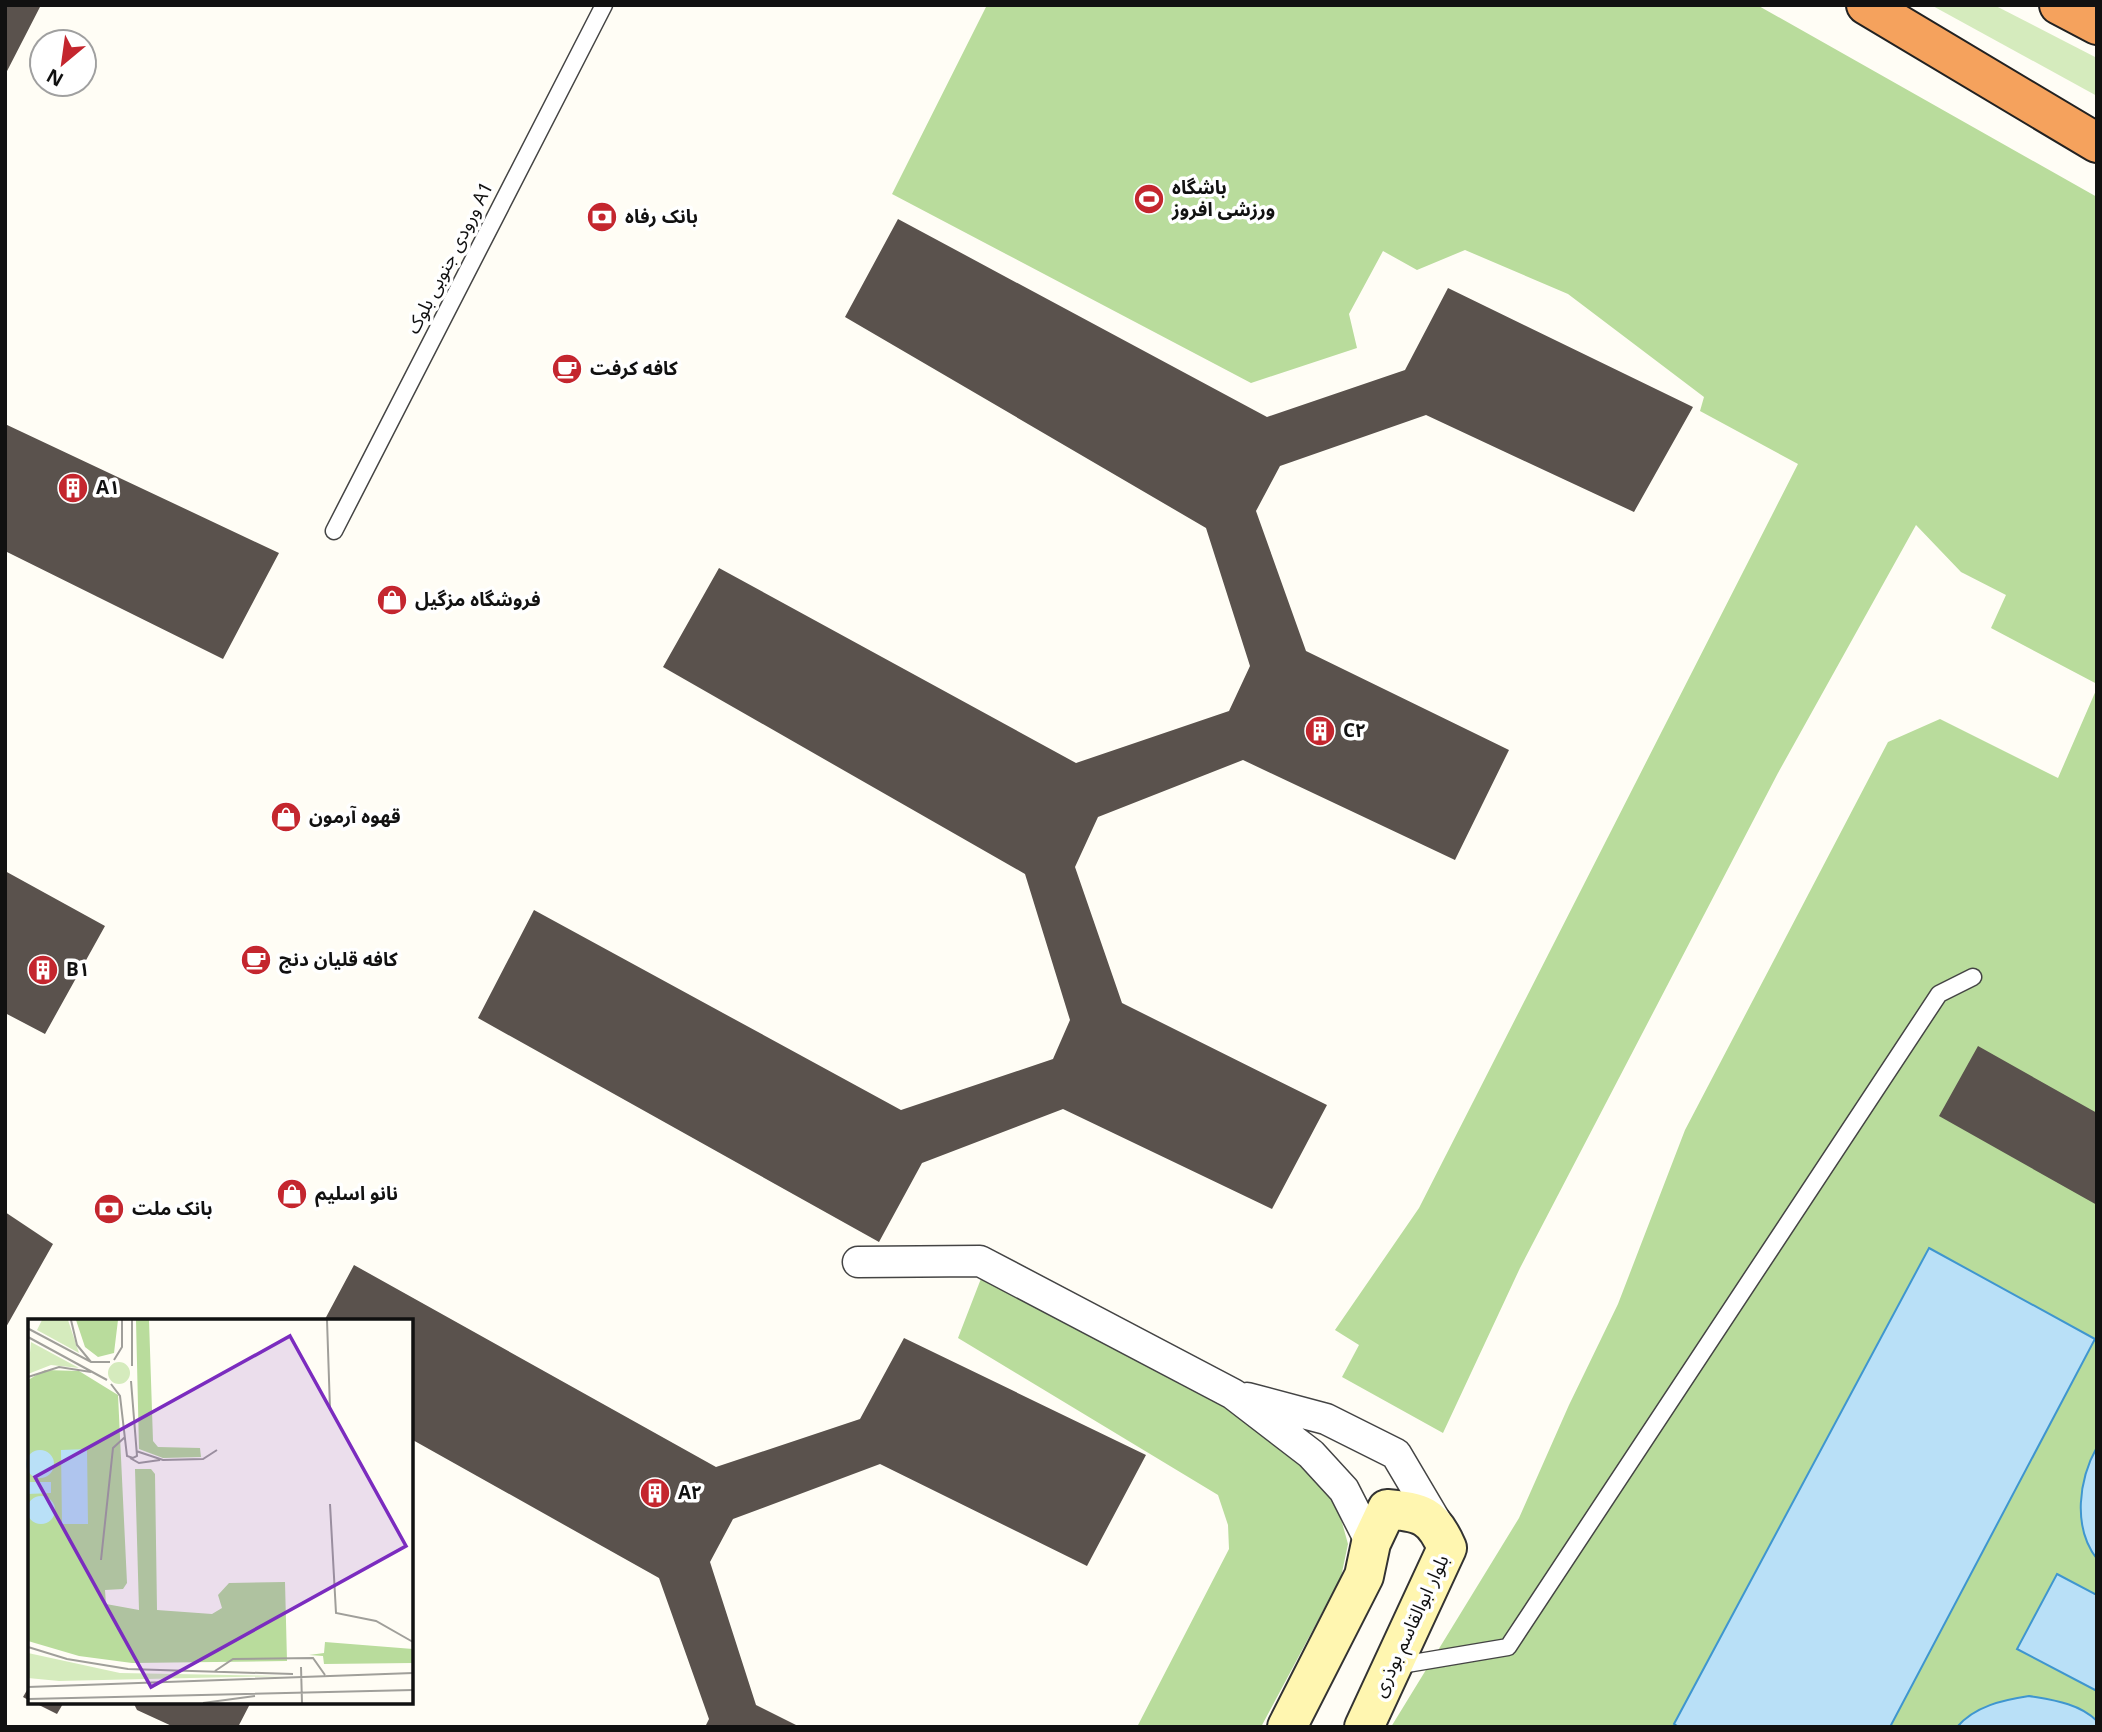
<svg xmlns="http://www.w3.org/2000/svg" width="2102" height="1732" font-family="Georgia,'Noto Sans Arabic',serif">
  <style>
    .green { fill: #d5ebbd }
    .forest { fill: #b9dc9c }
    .water { fill: #b9e0f7; stroke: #3f96cf; stroke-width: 2 }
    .building { fill: #5a524d }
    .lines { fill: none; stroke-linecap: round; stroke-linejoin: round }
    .lane-casing { stroke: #444; stroke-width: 19 }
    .street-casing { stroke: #444; stroke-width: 33 }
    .secondary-casing { stroke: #333; stroke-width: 42 }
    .highway-casing { stroke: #222; stroke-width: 42 }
    .lane { stroke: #fff; stroke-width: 16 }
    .street { stroke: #fff; stroke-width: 30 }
    .secondary { stroke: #fff6b0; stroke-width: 38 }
    .highway { stroke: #f5a25d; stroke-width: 38 }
    .labels { text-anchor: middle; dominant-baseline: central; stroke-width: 7; stroke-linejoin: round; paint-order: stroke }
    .poi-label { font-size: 19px; font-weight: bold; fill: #111; stroke: #fff; text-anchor: start }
    .street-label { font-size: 19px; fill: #111; stroke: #fff }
    .inset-road { fill: none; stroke: #a09f9a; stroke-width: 2 }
    .view { fill: #7b2cbf; fill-opacity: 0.15; stroke: #7b2cbf; stroke-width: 3.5 }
    .inset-edge { fill: none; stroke: #111; stroke-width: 3.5 }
  </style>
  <rect width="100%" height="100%" fill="#fffdf5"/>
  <path class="green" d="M1931,5H1994L2097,58V96Z"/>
  <path class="forest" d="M987,5H1757L2097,197V684L1991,628L2006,595L1961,572L1916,525L1778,773L1520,1268L1443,1433L1342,1377L1359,1345L1335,1330L1419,1208L1798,464L1700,411L1704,397L1568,294L1465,250L1417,270L1383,251L1349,314L1357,348L1251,383L892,194Z
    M2097,688V1727H1391L1519,1518L1569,1405L1618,1304L1685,1130L1888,742L1940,719L2058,778Z
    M982,1276L1224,1407L1315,1475L1338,1508L1348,1544L1341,1577L1261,1727H1137L1229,1549L1228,1525L1218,1495L958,1338Z"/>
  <path class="water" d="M1929,1248L2095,1339L1890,1727H1679L1674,1724Z
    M2097,1447V1559C2072,1527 2079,1479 2097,1447Z
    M2057,1574L2097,1595V1691L2017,1649Z
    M2029,1696C2052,1700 2079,1703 2097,1721V1727H1957C1975,1706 2003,1700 2029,1696Z"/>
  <path class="building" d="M5,5H41L5,75Z
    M898,219L1267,417L1405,370L1448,288L1693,407L1634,512L1426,415L1280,466L1256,511L1306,651L1509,750L1455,860L1243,760L1098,817L1075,867L1122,1003L1327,1105L1272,1209L1063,1109L922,1163L879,1242L478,1018L534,910L901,1110L1053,1059L1070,1020L1025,874L663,667L719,568L1076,763L1229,711L1250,666L1206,528L845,317Z
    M5,424L279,553L223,659L5,551Z
    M5,871L105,926L45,1034L5,1013Z
    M1978,1046L2097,1113V1205L1939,1116Z
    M5,1212L53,1244L5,1329Z
    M354,1265L716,1467L860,1419L904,1338L1146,1455L1087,1566L880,1464L733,1519L710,1562L756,1705L800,1727H705L709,1719L659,1578L411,1439V1321H324Z
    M30,1685V1701L23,1697Z
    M33,1702H64L57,1714Z
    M133,1702H251L238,1727H174L137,1710Z"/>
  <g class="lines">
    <g class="lane-casing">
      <path id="lane" d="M334,531L604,5
        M1395,1666L1508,1647L1939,994L1973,977"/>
    </g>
    <g class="street-casing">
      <path id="street" d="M858,1262L980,1261L1233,1394L1311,1454L1344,1490L1371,1543
        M1247,1398L1326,1419L1396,1454L1438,1525"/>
    </g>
    <g class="secondary-casing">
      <path id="secondary" d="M1287,1727L1364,1576L1371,1543L1387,1509C1421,1512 1433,1515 1447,1548L1364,1727"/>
    </g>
    <g class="highway-casing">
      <path id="highway" d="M1866,5L2097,143
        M2059,5L2097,25"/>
    </g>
    <use href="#lane" class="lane"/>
    <use href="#street" class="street"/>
    <use href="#secondary" class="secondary"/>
    <use href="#highway" class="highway"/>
  </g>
  <defs>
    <g id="stadium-disc" transform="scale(1.575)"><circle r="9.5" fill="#c4262e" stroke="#fff"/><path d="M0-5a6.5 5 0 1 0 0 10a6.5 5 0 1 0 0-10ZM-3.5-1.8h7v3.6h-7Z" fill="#fff"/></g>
    <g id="bank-disc" transform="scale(1.575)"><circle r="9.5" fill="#c4262e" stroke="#fff"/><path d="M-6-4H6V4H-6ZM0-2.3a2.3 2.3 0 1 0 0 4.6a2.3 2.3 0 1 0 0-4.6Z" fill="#fff"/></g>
    <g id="cafe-disc" transform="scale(1.575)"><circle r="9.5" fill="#c4262e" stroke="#fff"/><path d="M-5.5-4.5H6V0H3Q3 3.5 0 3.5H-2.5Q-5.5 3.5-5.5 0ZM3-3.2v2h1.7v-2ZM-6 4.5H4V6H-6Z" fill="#fff"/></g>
    <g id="building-disc" transform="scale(1.575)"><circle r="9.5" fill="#c4262e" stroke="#fff"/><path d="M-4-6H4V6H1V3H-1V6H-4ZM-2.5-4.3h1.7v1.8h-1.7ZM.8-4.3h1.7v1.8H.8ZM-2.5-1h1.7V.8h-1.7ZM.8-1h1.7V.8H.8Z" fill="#fff"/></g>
    <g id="shop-disc" transform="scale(1.575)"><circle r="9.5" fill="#c4262e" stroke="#fff"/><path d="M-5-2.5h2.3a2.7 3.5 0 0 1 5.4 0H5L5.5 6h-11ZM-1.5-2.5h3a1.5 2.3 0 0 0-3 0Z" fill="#fff"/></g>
  </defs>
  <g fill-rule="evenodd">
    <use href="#stadium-disc" x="1149" y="199"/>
    <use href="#bank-disc" x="602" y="217"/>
    <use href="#cafe-disc" x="567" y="369"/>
    <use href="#building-disc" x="73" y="488"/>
    <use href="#shop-disc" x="392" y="600"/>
    <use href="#building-disc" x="1320" y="731"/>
    <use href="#shop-disc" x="286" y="817"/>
    <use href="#cafe-disc" x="256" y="960"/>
    <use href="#building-disc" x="43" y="970"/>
    <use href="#shop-disc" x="292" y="1194"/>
    <use href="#bank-disc" x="109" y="1209"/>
    <use href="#building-disc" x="655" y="1493"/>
  </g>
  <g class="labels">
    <g class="poi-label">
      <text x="1172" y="188">باشگاه<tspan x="1172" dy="22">ورزشی افروز</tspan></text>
      <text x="625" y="217">بانک رفاه</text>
      <text x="590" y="369">کافه کرفت</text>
      <text x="96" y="488">A۱</text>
      <text x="415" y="600">فروشگاه مزگیل</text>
      <text x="1343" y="731">C۲</text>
      <text x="309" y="817">قهوه آرمون</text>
      <text x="279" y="960">کافه قلیان دنج</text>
      <text x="66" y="970">B۱</text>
      <text x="315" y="1194">نانو اسلیم</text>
      <text x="132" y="1209">بانک ملت</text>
      <text x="678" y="1493">A۲</text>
    </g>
    <g class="street-label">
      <text transform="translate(450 258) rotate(-63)">ورودی جنوبی بلوک A1</text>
      <text transform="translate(1411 1626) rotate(-65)">بلوار ابوالقاسم بوذری</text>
    </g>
  </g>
  <g transform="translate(28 1319)">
    <rect width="385" height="385" fill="#fffdf5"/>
    <path d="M14,1H40L51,34L9,11ZM3,23L51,49L23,46L0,55ZM80 54a11 11 0 1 1 22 0a11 11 0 1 1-22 0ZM0,334L92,354L256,357L31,362L0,359Z" fill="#d5ebbd"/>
    <path d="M48,1H90L86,34L70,38L57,28ZM108,1H121L125,122L130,128L172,129L173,138L135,139L111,130ZM17,51L51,52L90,76L99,264L95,270L77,271L78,285L111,291L107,150H123L127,155L129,291L184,295L194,289L190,276L201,264L257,263L259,342L104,344L51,337L0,322V61ZM297,323L385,330V344L296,345L295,337L281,336L296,334Z" fill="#b9dc9c"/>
    <path d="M59,130L60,205H34L33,131ZM-2 145a14 14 0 1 1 28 0a14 14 0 1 1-28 0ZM0,163H23V174L0,175ZM-1 191a14 14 0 1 1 28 0a14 14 0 1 1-28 0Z" fill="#b9e0f7"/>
    <path class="inset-road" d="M43,1L49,26L63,43M299,1L302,90M1,10L63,43H82M0,18L79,61M86,41L94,28V1M104,47V1M0,58L31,48L63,53M83,65L92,77L99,137L105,139L109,137L103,62M108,132L135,141L175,140L189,131M102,139L111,144L132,141M302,185L308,294L348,302L385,323M73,241L85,129L97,118M0,328L39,340L100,350L265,355M273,348L274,384M187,352L205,340L285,339L297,356M0,368L385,354M0,380L385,371M175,384L227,377"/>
    <path class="view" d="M262,17L378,227L123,368L7,158Z"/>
    <rect width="385" height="385" class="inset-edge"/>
  </g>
  <rect width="2102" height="1732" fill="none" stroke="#111111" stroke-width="14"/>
  <g transform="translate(63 63) rotate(209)"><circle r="33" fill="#ffffff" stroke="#a0a0a0" stroke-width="2"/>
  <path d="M0-5L12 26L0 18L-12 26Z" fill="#c4262e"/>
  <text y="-10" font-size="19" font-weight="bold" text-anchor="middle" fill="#111111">N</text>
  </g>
</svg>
